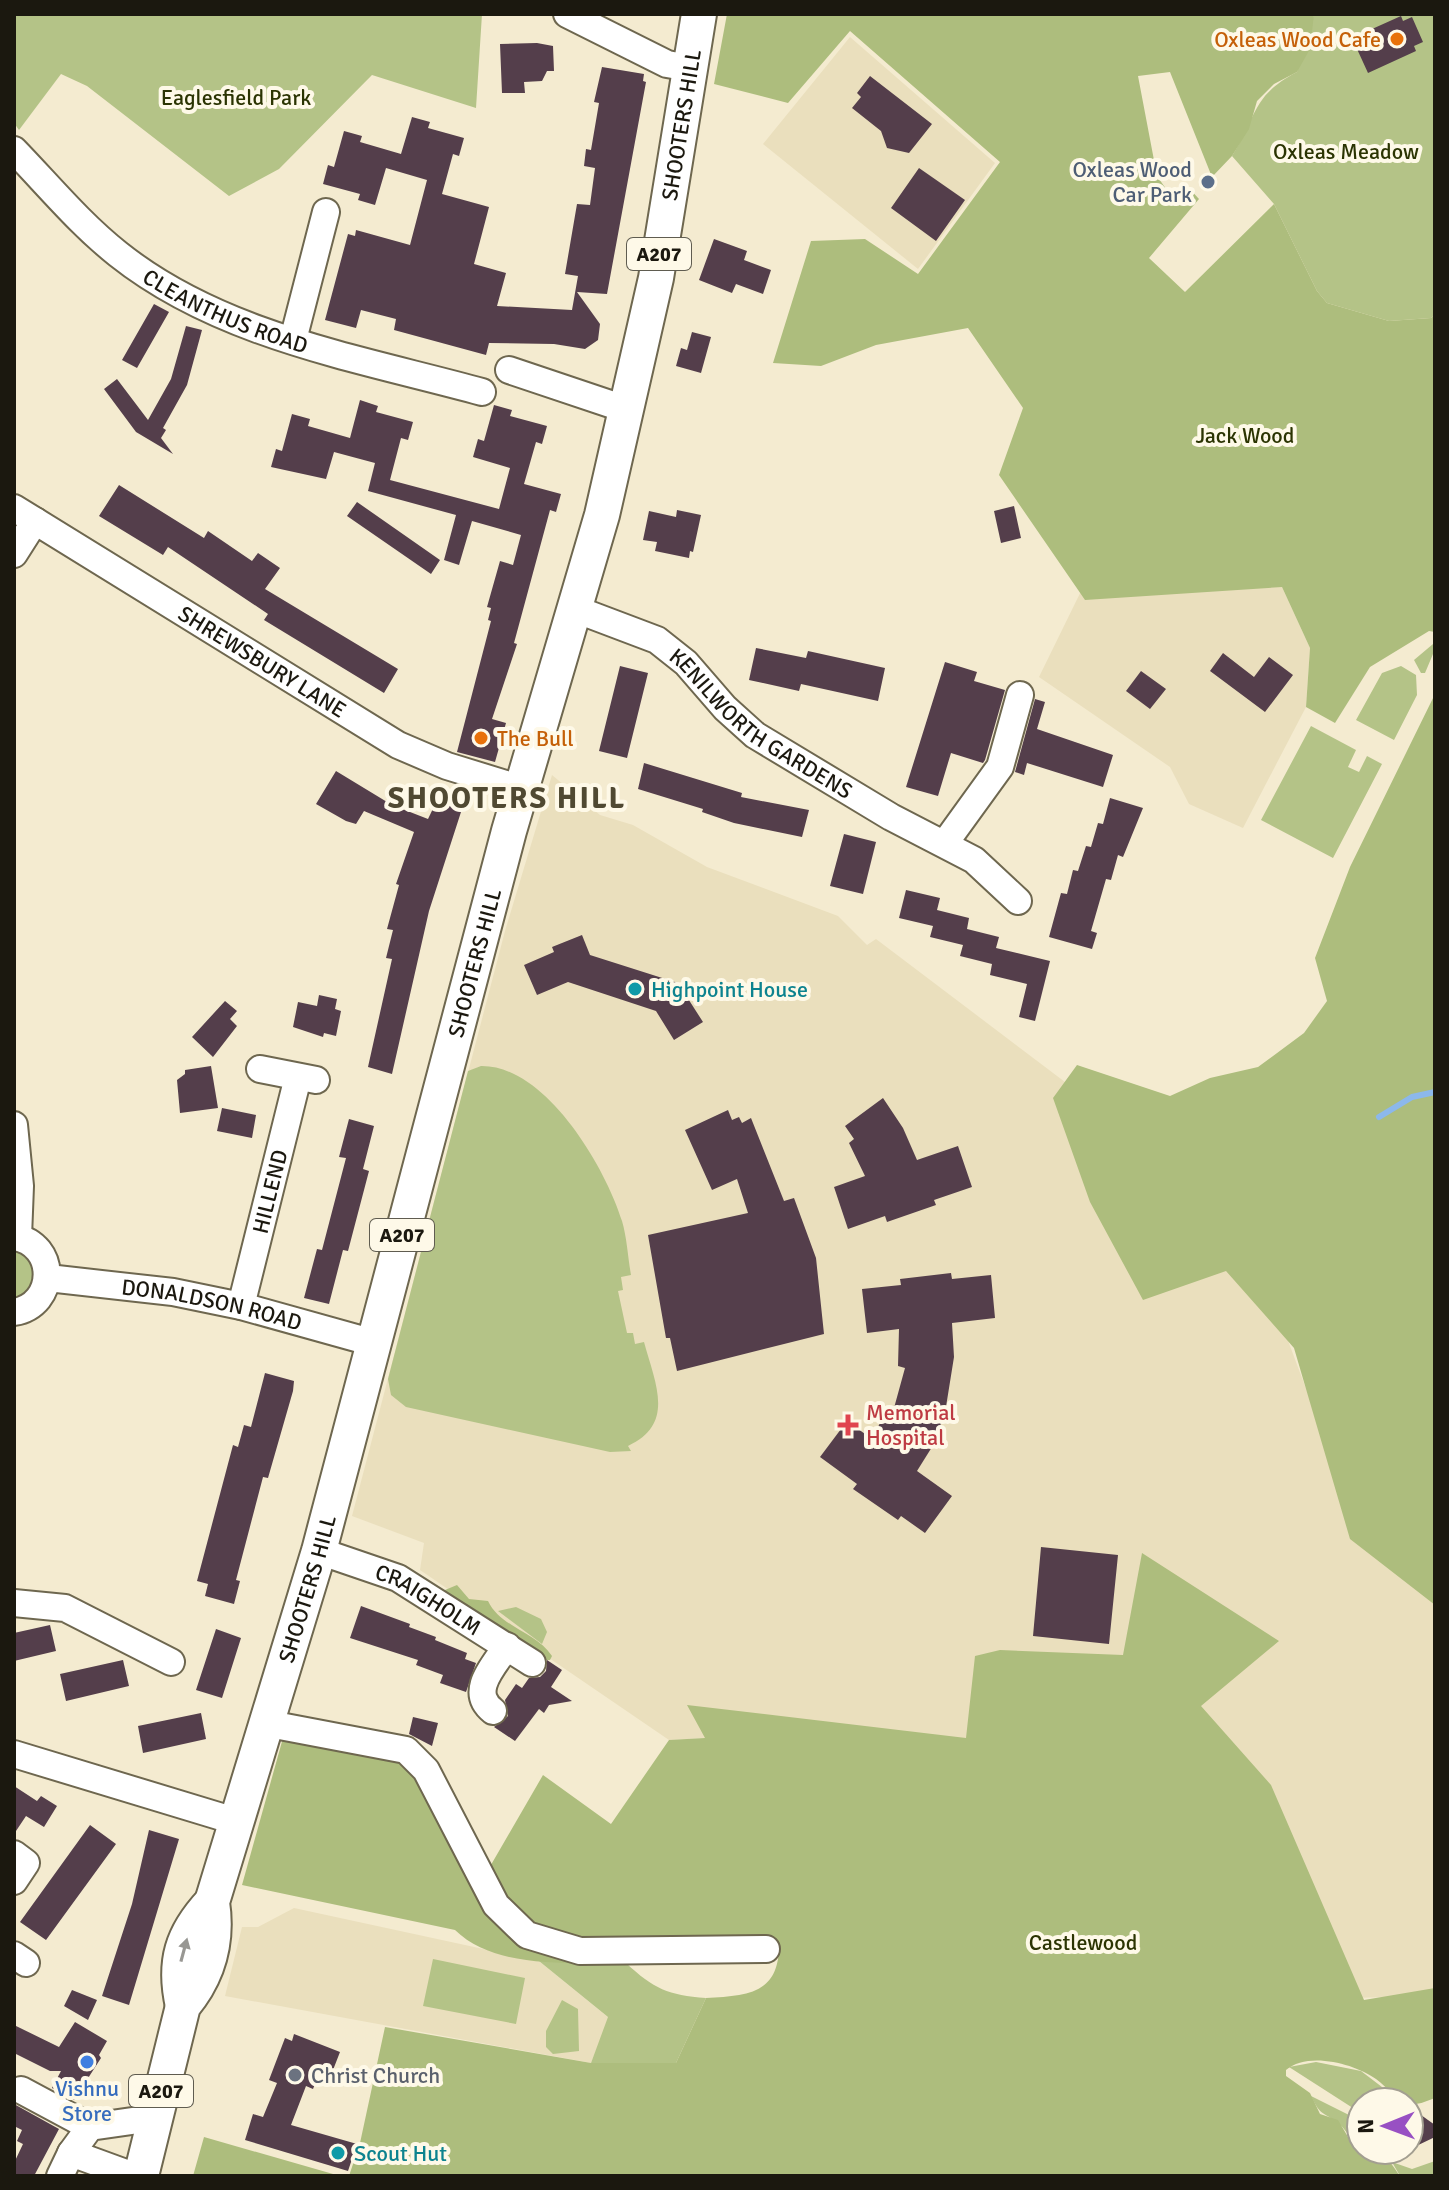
<svg xmlns="http://www.w3.org/2000/svg" width="1449" height="2190" font-family="Signika,sans-serif">
  <style>
    .built { fill: #eadfbd }
    .green { fill: #b4c387 }
    .forest { fill: #adbd7d }
    .lines { fill: none; stroke-linecap: round; stroke-linejoin: round }
    .stream { stroke: #8cb8eb; stroke-width: 6 }
    .building { fill: #543e4b }
    .minor-casing { stroke: #6e674f; stroke-width: 30 }
    .major-casing { stroke: #6e674f; stroke-width: 38 }
    .minor { stroke: #fff; stroke-width: 26 }
    .major { stroke: #fff; stroke-width: 34 }
    .oneway { fill: #989793 }
    .food-dot { fill: #e8710a; stroke: #fef9e8; stroke-width: 3 }
    .service-dot { fill: #5c6f8a; stroke: #fef9e8; stroke-width: 3 }
    .culture-dot { fill: #0f9aa8; stroke: #fef9e8; stroke-width: 3 }
    .health-dot { fill: #e0444e; stroke: #fef9e8; stroke-width: 3 }
    .shop-dot { fill: #3f7fe0; stroke: #fef9e8; stroke-width: 3 }
    .worship-dot { fill: #6b7280; stroke: #fef9e8; stroke-width: 3 }
    .labels { text-anchor: middle; dominant-baseline: central; stroke-width: 8; stroke-linejoin: round; paint-order: stroke }
    .shield { fill: #fef9e8; stroke: #5f5c50; stroke-width: 2 }
    .shield-label { font-size: 20px; font-weight: bold; fill: #1b180f }
    .food-label { font-size: 22px; fill: #c56008; stroke: #fef9e8; text-anchor: end }
    .park-label { font-size: 22px; fill: #2b3402; stroke: #fef9e8 }
    .street-label { font-size: 22px; fill: #1b180f; stroke: #fef9e8 }
    .service-label { font-size: 22px; fill: #4e5e75; stroke: #fef9e8; text-anchor: end }
    .culture-label { font-size: 22px; fill: #0d838f; stroke: #fef9e8; text-anchor: start }
    .health-label { font-size: 22px; fill: #be3a42; stroke: #fef9e8; text-anchor: start }
    .worship-label { font-size: 22px; fill: #5b616d; stroke: #fef9e8; text-anchor: start }
    .shop-label { font-size: 22px; fill: #366cbe; stroke: #fef9e8 }
    .district-label { font-size: 30px; font-weight: bold; letter-spacing: 2px; fill: #504932; stroke: #fef9e8 }
  </style>
  <rect width="100%" height="100%" fill="#f4ebd0"/>
  <path class="built" d="M850,37L995,163L918,269L763,144Z
    M1086,581L1282,587L1310,648L1306,707L1243,828L1189,804L1170,767L1039,677Z
    M552,775L600,815L633,825L707,867L838,916L867,945L876,939L1065,1082L1237,1205L1337,1471L1435,1605V1996L1349,1998L705,1738L669,1740L420,1570L424,1543L352,1516L505,931Z
    M294,1908L539,1961L609,2018L591,2063L225,1996L242,1927H258Z"/>
  <path class="green" d="M14,14H482L476,108L372,75L279,169L229,196L87,86L61,74L19,130L14,123Z
    M1314,14H1435V315L1431,318L1389,321L1327,303L1317,291L1274,204L1232,156C1257,117 1251,96 1297,72Z
    M1433,644V654L1425,673H1421L1414,660Z
    M1401,666L1416,675L1417,695L1394,740L1356,720L1382,673Z
    M1311,726L1356,750L1348,767L1359,772L1367,756L1382,764L1333,858L1261,820Z
    M481,1066C545,1065 605,1166 622,1221C627,1238 628,1258 631,1275L621,1277L623,1290L618,1291L627,1333H633L635,1344L644,1342C655,1383 676,1424 628,1446L631,1451L610,1452L406,1407L391,1395L388,1379L468,1071Z
    M14,1245L22,1247L40,1278L14,1305Z
    M516,1607L541,1619L547,1632L542,1644L498,1611Z
    M433,1959L525,1978L516,2024L423,2006Z
    M539,1961L626,1963C654,1989 668,1995 706,1998L676,2063H591L608,2017Z
    M562,2000L578,2009L579,2051L553,2054L546,2047V2031Z
    M1316,2062L1361,2071L1399,2100L1361,2102V2112L1356,2110L1289,2067Z
    M1311,2096L1361,2121V2139L1357,2142C1347,2137 1347,2130 1339,2124C1323,2111 1321,2117 1311,2096Z
    M1435,2161L1433,2176H1400L1392,2162L1412,2169Z"/>
  <path class="forest" d="M727,14H1314L1310,49L1297,72L1274,84L1257,101L1249,129L1232,156L1212,177L1170,72L1138,76L1157,176L1171,196L1187,186L1199,199L1149,258L1185,292L1274,204L1317,291L1327,303L1389,321L1431,318L1435,315V632L1429,631L1370,667L1335,723L1306,707L1310,648L1282,587L1085,600L999,475L1023,408L968,328L876,345L821,366L773,363L811,241L865,239L918,274L1000,162L850,31L788,103L714,84Z
    M1435,694V1605L1350,1539L1294,1348L1226,1271L1143,1300L1090,1202L1053,1098L1077,1065L1170,1096L1210,1078L1258,1067L1304,1033L1327,1001L1315,958L1350,867Z
    M1142,1553L1279,1641L1201,1706L1271,1785L1364,2000L1435,1988V2098C1427,2101 1419,2105 1410,2104C1398,2102 1387,2087 1376,2079C1355,2064 1308,2051 1286,2070V2076L1310,2093L1320,2114L1338,2120L1348,2137L1361,2143V2150C1384,2150 1388,2159 1400,2176H349L360,2143L385,2027L591,2063H676L706,1998C748,1996 780,1994 779,1943L627,1946L626,1963C572,1962 496,1970 455,1930L242,1885L288,1720L421,1747L451,1791L488,1870L543,1775L611,1824L669,1740L705,1738L687,1705L966,1738L975,1656L1000,1650L1123,1655Z
    M457,1585L469,1599L488,1601C500,1627 536,1632 552,1656L550,1660H544L445,1595V1590Z
    M204,2137L340,2176H193Z"/>
  <g class="lines">
    <path class="stream" d="M1379,1117L1412,1097L1435,1092"/>
  </g>
  <path class="building" d="M1401,16L1403,21L1412,17L1423,42L1414,46L1416,51L1368,73L1352,38Z
    M537,43L553,46L554,71H547L542,81L524,82L525,93H502L500,44Z
    M602,67L644,74L643,81L646,82L607,294L577,292L600,324L598,340L585,349L554,344L489,343L486,355L394,330L396,319L361,310L356,328L325,320L348,234L355,236L356,230L410,245L427,180L386,168L375,205L358,200L360,194L323,184L328,165L334,167L344,131L362,136L360,142L401,154L412,117L430,122L428,128L464,138L459,156L453,154L442,194L489,207L474,264L506,273L497,306L572,310L578,276L565,274L577,204L590,205L595,168L584,166L586,149L591,150L599,103L594,102Z
    M870,76L932,124L909,153L887,148L881,131L852,108L861,97L857,93Z
    M919,168L965,200L936,241L891,208Z
    M714,239L747,251L744,260L771,270L763,294L736,284L732,293L699,280Z
    M154,304L169,312L137,368L122,360Z
    M186,326L202,330L187,385L163,428L166,430L161,438L173,454L136,432L104,389L117,379L148,420L171,379Z
    M692,332L711,337L701,373L676,366L681,348L687,350Z
    M360,400L378,406L376,412L413,422L408,440L401,438L390,480L499,509L510,468L473,457L478,439L484,441L494,405L512,410L510,416L547,426L542,444L536,442L524,484L561,494L556,512L550,510L514,643L517,644L492,719L506,723L495,762L457,752L491,621L488,620L491,608L487,607L500,561L513,565L521,535L472,521L459,565L444,560L456,515L368,491L375,463L334,452L326,479L271,467L276,449L282,451L292,414L310,419L308,426L350,438Z
    M119,485L204,538L208,531L252,561L258,553L280,568L265,589L398,669L384,693L264,620L268,614L168,547L163,555L99,516Z
    M357,502L440,560L431,574L347,516Z
    M1014,506L1021,538L1001,543L994,511Z
    M677,510L701,515L693,552L690,551L689,558L655,551L657,542L643,540L649,511L676,517Z
    M756,648L806,658L808,651L885,668L878,701L801,684L799,691L749,680Z
    M1223,653L1254,677L1269,657L1293,675L1265,712L1210,671Z
    M945,662L977,672L974,681L1005,690L985,760L983,763L951,753L938,796L906,787Z
    M620,666L648,673L627,758L599,751Z
    M1141,671L1166,689L1150,709L1126,691Z
    M1035,699L1045,702L1037,729L1113,755L1103,787L1027,763L1024,775L1015,772Z
    M644,763L742,793L741,797L809,810L802,837L734,823L702,812L703,809L638,789Z
    M336,771L392,805L428,819L441,792L462,798L458,811L461,812L429,911L392,1074L368,1067L392,959L386,958L393,930L387,929L399,885L396,884L414,832L364,811L356,824L346,821L316,804Z
    M1110,798L1143,808L1123,857L1118,855L1111,880L1106,879L1091,931L1097,933L1092,949L1049,937L1061,893L1067,894L1073,870L1078,871L1086,846L1091,847L1098,823L1103,824Z
    M844,834L876,842L863,894L830,886Z
    M906,890L940,898L937,910L969,918L967,929L999,937L996,948L1050,961L1035,1021L1019,1017L1027,984L990,975L992,964L960,956L963,945L930,937L933,926L899,918Z
    M582,935L590,955L678,983L703,1022L674,1040L656,1011L568,982L537,995L524,965L554,952L552,947Z
    M319,995L337,999L335,1009L341,1011L336,1036L324,1033L323,1037L293,1027L298,1002L317,1006Z
    M225,1001L237,1011L230,1019L237,1026L213,1057L192,1037Z
    M211,1066L218,1108L180,1113L177,1080L185,1074V1070Z
    M883,1098L903,1128L917,1160L958,1146L972,1187L934,1200L936,1205L887,1222L885,1216L848,1229L834,1187L865,1176L849,1143L854,1139L845,1126Z
    M222,1108L256,1115L252,1138L217,1131Z
    M728,1110L732,1120L739,1117L742,1123L751,1118L784,1201L794,1198L816,1258L824,1334L677,1371L670,1338H666L648,1235L748,1213L737,1179L712,1190L685,1130Z
    M349,1119L374,1126L363,1169L369,1171L348,1251L343,1250L329,1304L304,1298L317,1249L322,1250L346,1158L339,1157Z
    M951,1273L952,1279L991,1275L995,1318L952,1323L954,1357L945,1413L932,1447L917,1471L952,1496L925,1533L901,1516L898,1520L853,1489L857,1484L820,1457L847,1421L872,1439L888,1407L894,1408L905,1368L898,1366L899,1329L867,1333L862,1289L901,1285L900,1279Z
    M265,1373L294,1381L293,1391L268,1478L263,1477L236,1580L240,1581L234,1604L205,1596L208,1584L197,1581L233,1445L238,1447L244,1425L251,1427Z
    M1041,1547L1118,1555L1109,1644L1033,1636Z
    M361,1606L410,1624L409,1627L436,1637L435,1640L467,1653L465,1659L476,1663L466,1692L440,1683L443,1675L416,1665L418,1660L350,1638Z
    M50,1625L56,1651L14,1661V1633Z
    M216,1629L241,1638L222,1698L196,1690Z
    M123,1660L129,1686L66,1701L60,1674Z
    M547,1660L562,1670L551,1687L572,1701L549,1705L544,1713L539,1709L515,1741L494,1727L508,1716L505,1700L516,1684L522,1688L529,1678L540,1677L546,1671Z
    M201,1713L206,1739L143,1753L138,1726Z
    M413,1717L438,1723L432,1746L409,1734Z
    M14,1786L37,1801L41,1796L57,1806L44,1827L26,1816L14,1834Z
    M90,1825L116,1844L46,1940L20,1922Z
    M149,1830L179,1839L129,2005L102,1996L132,1904Z
    M72,1990L97,2000L88,2020L64,2006Z
    M75,2022L107,2041L99,2055L101,2058L74,2100L52,2088L61,2071H50L14,2053V2025L59,2047Z
    M294,2034L340,2052L333,2070L322,2066L313,2089L306,2086L291,2125L357,2144L348,2171L245,2140L253,2114L263,2117L277,2083L269,2080L285,2038L292,2041Z
    M14,2104L59,2129L34,2176H14V2163L23,2144L17,2141L22,2130L14,2126Z
    M1414,2110L1435,2125V2137L1412,2148Z"/>
  <g class="lines">
    <g class="minor-casing">
      <g id="minor">
        <path d="M567,14L667,64L690,68"/>
        <path id="s1" d="M14,150C48,185 79,223 118,254C221,336 358,358 482,392"/>
        <path d="M293,340L326,212"/>
        <path d="M509,370L628,410"/>
        <path id="s2" d="M14,508L398,745L447,766L522,789"/>
        <path d="M14,554L35,521"/>
        <path id="s3" d="M575,609L657,640L686,663L725,708L755,735L891,817L974,860L1018,901"/>
        <path d="M945,843L1000,767L1020,695"/>
        <path d="M260,1069L316,1080"/>
        <path d="M14,1125L20,1186L18,1237"/>
        <path d="M14,1237C58,1244 57,1305 14,1312"/>
        <path id="s4" d="M48,1278L173,1292L241,1306L374,1343"/>
        <path id="s5" d="M241,1306L298,1077"/>
        <path id="s6" d="M319,1551L398,1578L532,1663"/>
        <path d="M14,1603L65,1608L171,1662"/>
        <path d="M493,1711C468,1691 494,1666 507,1646"/>
        <path d="M264,1723L406,1750L426,1770L496,1905L527,1935L580,1951L766,1949"/>
        <path d="M14,1754L235,1821"/>
        <path d="M14,1854L26,1863L14,1881"/>
        <path d="M14,1955L26,1963"/>
        <path d="M21,2090L90,2127"/>
        <path d="M71,2153L90,2127L153,2118"/>
        <path d="M60,2176L71,2153L134,2176"/>
      </g>
    </g>
    <g class="major-casing">
      <g id="major">
        <path d="M183,2006C173,1962 182,1934 212,1902"/>
        <path id="s7" d="M141,2176L183,2006C209,1975 218,1941 212,1902L319,1551L509,831L602,515L656,278L699,14"/>
      </g>
    </g>
    <use href="#minor" class="minor"/>
    <use href="#major" class="major"/>
  </g>
  <defs><path id="oneway-solid" d="M-6-.8H1V-3.2L6.5 0L1 3.2V.8H-6Z" transform="scale(2)"/></defs>
  <use class="oneway" href="#oneway-solid" transform="translate(184 1950) rotate(-75)"/>
  <g class="food-dot">
    <circle cx="1397" cy="39" r="8"/>
    <circle cx="481" cy="738" r="8"/>
  </g>
  <circle class="service-dot" cx="1208" cy="182" r="8"/>
  <g class="culture-dot">
    <circle cx="635" cy="989" r="8"/>
    <circle cx="338" cy="2153" r="8"/>
  </g>
  <path class="health-dot" d="M844 1413h8v8h8v8h-8v8h-8v-8h-8v-8h8z"/>
  <circle class="shop-dot" cx="87" cy="2062" r="8"/>
  <circle class="worship-dot" cx="295" cy="2075" r="8"/>
  <g class="labels">
    <g class="shield">
      <rect x="627" y="238" width="64" height="32" rx="6"/>
      <rect x="370" y="1219" width="64" height="32" rx="6"/>
      <rect x="129" y="2075" width="64" height="32" rx="6"/>
    </g>
    <g class="shield-label">
      <text x="659" y="254">A207</text>
      <text x="402" y="1235">A207</text>
      <text x="161" y="2091">A207</text>
    </g>
    <g class="food-label">
      <text x="1381" y="39">Oxleas Wood Cafe</text>
      <text x="497" y="738" text-anchor="start">The Bull</text>
    </g>
    <g class="park-label">
      <text x="236" y="97">Eaglesfield Park</text>
      <text x="1346" y="151">Oxleas Meadow</text>
      <text x="1245" y="435">Jack Wood</text>
      <text x="1083" y="1942">Castlewood</text>
    </g>
    <g class="street-label">
      <text stroke="none"><textPath href="#s7" startOffset="2126">SHOOTERS HILL</textPath></text>
      <text stroke="none"><textPath href="#s1" startOffset="270">CLEANTHUS ROAD</textPath></text>
      <text stroke="none"><textPath href="#s2" startOffset="292">SHREWSBURY LANE</textPath></text>
      <text stroke="none"><textPath href="#s3" startOffset="222">KENILWORTH GARDENS</textPath></text>
      <text stroke="none"><textPath href="#s7" startOffset="1262">SHOOTERS HILL</textPath></text>
      <text stroke="none"><textPath href="#s5" startOffset="118">HILLEND</textPath></text>
      <text stroke="none"><textPath href="#s4" startOffset="166">DONALDSON ROAD</textPath></text>
      <text stroke="none"><textPath href="#s7" startOffset="614">SHOOTERS HILL</textPath></text>
      <text stroke="none"><textPath href="#s6" startOffset="120">CRAIGHOLM</textPath></text>
    </g>
    <g class="service-label">
      <text x="1192" y="169">Oxleas Wood<tspan x="1192" dy="25">Car Park</tspan></text>
    </g>
    <g class="culture-label">
      <text x="651" y="989">Highpoint House</text>
      <text x="354" y="2153">Scout Hut</text>
    </g>
    <g class="health-label">
      <text x="866" y="1412">Memorial<tspan x="866" dy="25">Hospital</tspan></text>
    </g>
    <g class="worship-label">
      <text x="311" y="2075">Christ Church</text>
    </g>
    <g class="shop-label">
      <text x="87" y="2088">Vishnu<tspan x="87" dy="25">Store</tspan></text>
    </g>
    <g class="district-label">
      <text x="507" y="798">SHOOTERS HILL</text>
    </g>
  </g>
  <rect width="1449" height="2190" fill="none" stroke="#1b180f" stroke-width="32"/>
  <g transform="translate(1385 2126) rotate(269)"><circle r="38" fill="#fef9e8" stroke="#a39f91" stroke-width="2"/>
  <path d="M0-6L14 30L0 20L-14 30Z" fill="#9850c3"/>
  <text y="-12" font-size="22" font-weight="bold" text-anchor="middle" fill="#1b180f">N</text>
  </g>
</svg>
